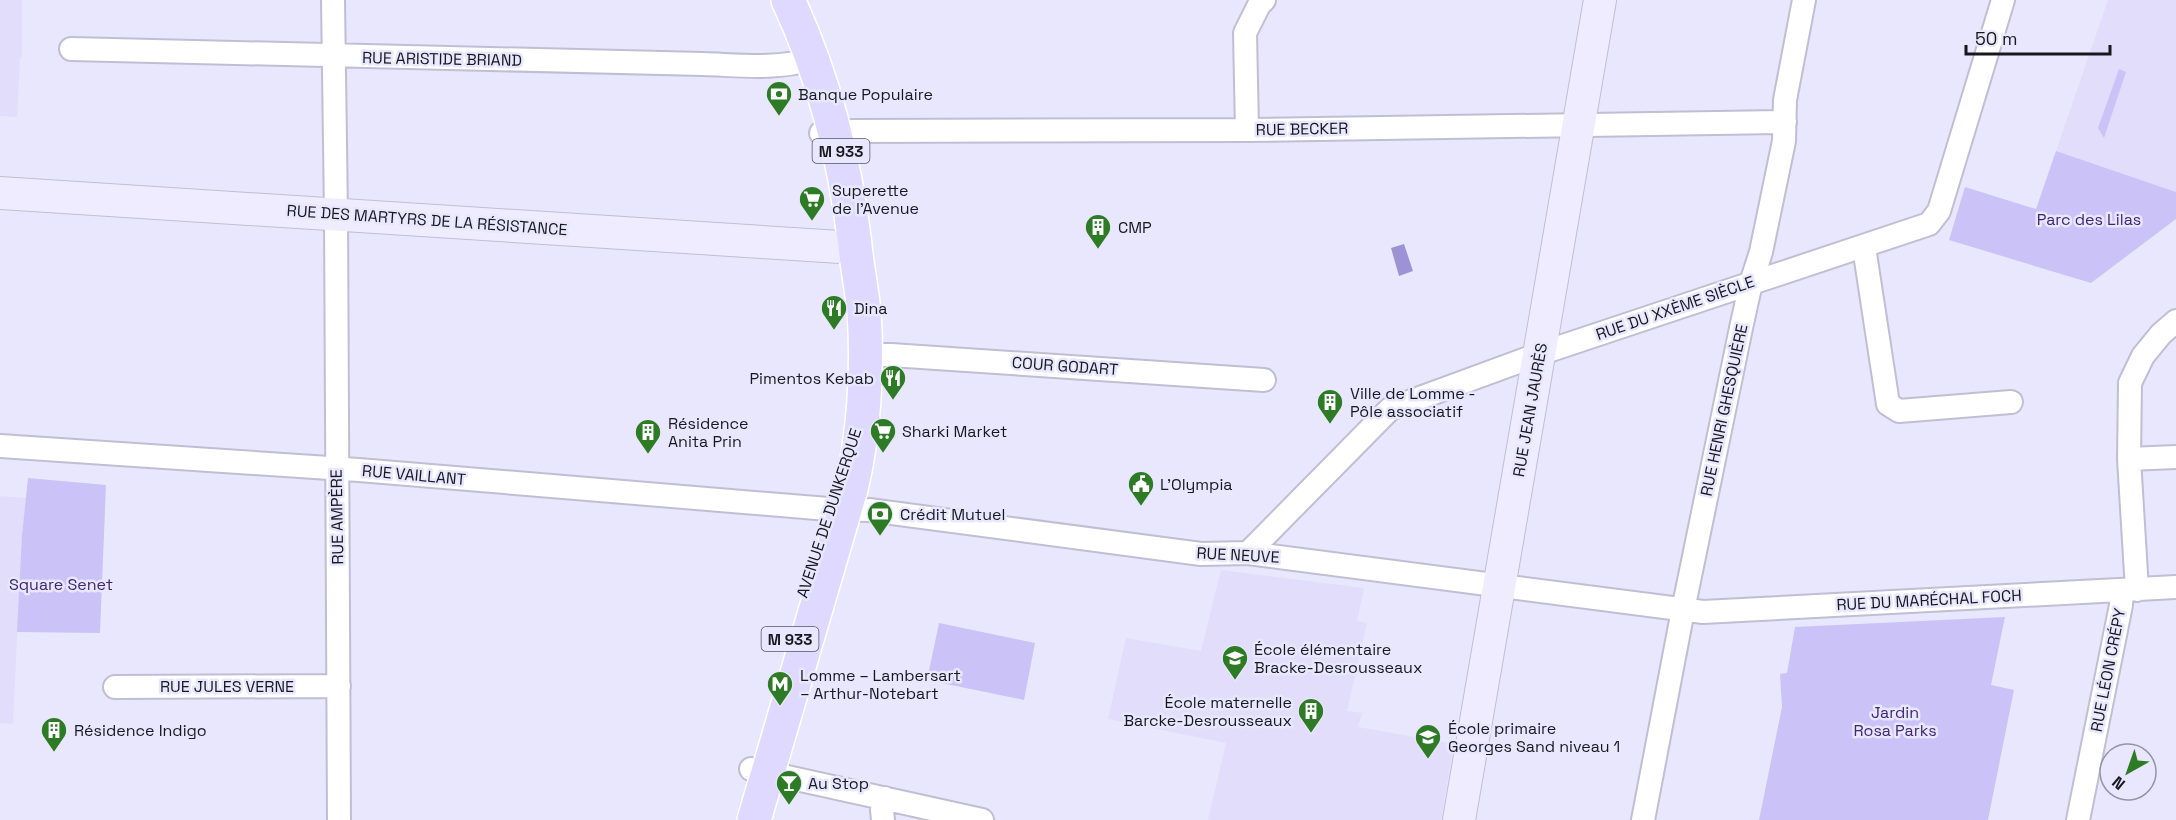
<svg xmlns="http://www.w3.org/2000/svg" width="2176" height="820" font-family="'Space Grotesk',sans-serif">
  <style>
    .built { fill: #e1ddfb }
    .green { fill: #cbc2f8 }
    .water { fill: #9e92d6 }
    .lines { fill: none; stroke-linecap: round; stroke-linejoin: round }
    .street-casing { stroke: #c1bed3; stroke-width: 26 }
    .secondary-casing { stroke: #c1bed3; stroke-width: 34 }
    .primary-casing { stroke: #fff; stroke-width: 36 }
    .street { stroke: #fff; stroke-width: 22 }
    .secondary { stroke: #efecff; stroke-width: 32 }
    .primary { stroke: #dfd9ff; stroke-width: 33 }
    .labels { text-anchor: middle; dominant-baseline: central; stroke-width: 5; stroke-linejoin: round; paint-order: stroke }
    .shield { fill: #e9e7fd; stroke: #575562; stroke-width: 1.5 }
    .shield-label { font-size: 15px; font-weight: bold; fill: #18171f }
    .street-label { font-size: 16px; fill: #18171f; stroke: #e9e7fd }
    .poi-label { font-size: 16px; fill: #18171f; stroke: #e9e7fd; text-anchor: start }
    .park-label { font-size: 16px; fill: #3d2675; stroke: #e9e7fd }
  </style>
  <rect width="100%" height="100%" fill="#e9e7fd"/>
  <path class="built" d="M0,0H22V57L20,58L17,117L0,116Z
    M2108,0H2176V192L2056,151Z
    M0,496L26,498L22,535L13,724L0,723Z
    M1221,570L1364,588L1357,621L1367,623L1347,711L1362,713L1358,727L1454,744L1441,820H1208L1226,743L1108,719L1126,638L1201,651Z"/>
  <path class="green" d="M2119,69L2126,72L2104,138L2098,128Z
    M2056,151L2176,192V219L2091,283L1949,240L1965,187L2036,209Z
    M28,478L106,485L100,633L17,632L22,535Z
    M2005,617L1991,685L2014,690L1988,820H1759L1782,707L1780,674L1787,673L1795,627Z
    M939,623L1035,643L1024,700L927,680Z"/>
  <path class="water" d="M1404,244L1413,271L1399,276L1391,248Z"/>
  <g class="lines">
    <g class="street-casing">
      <path id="street" d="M333,0L336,214L339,820
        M71,49L703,64C738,65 777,70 811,59
        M1247,130L1245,33L1259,5L1264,0
        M821,133L853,131L1247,130L1785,122
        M1864,247L1888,404L1899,411L2011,402
        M866,355H891L1264,380
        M0,446L359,470L828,509L869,510L1201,554L1248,553L1703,612L2176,587
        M2129,459L2176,457
        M1248,553L1390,409L1545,352L1929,224L1939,211L2003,0
        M2137,590L2129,459L2130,383L2143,356L2161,334L2176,321
        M115,687L339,686
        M751,769L982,820
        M883,820L882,810L885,798
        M1643,820L1683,610L1741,328L1751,283L1761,252L1784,141L1785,100L1804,0
        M2078,820L2121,605L2122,590"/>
    </g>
    <g class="secondary-casing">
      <path id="secondary" d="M0,193L840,247L855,246
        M1459,820L1600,0"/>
    </g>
    <g class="primary-casing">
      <path id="primary" d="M754,820L851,489C864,435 868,368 864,312C862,290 857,267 855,245C845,160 824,77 788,0"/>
    </g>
    <use href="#street" class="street"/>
    <use href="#secondary" class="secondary"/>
    <use href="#primary" class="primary"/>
  </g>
  <defs>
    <g id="bank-pin" transform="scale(1.35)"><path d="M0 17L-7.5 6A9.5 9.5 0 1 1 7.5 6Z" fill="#2d7c25" stroke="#e9e7fd"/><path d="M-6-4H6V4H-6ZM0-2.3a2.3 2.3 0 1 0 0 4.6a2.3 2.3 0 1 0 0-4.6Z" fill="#fff"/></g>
    <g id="supermarket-pin" transform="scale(1.35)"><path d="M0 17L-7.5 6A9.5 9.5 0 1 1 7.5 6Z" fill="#2d7c25" stroke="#e9e7fd"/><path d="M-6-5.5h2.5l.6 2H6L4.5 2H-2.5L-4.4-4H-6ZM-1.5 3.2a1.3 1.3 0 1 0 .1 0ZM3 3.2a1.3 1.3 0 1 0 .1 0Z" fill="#fff"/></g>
    <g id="building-pin" transform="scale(1.35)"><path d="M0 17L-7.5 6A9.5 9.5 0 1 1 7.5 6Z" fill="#2d7c25" stroke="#e9e7fd"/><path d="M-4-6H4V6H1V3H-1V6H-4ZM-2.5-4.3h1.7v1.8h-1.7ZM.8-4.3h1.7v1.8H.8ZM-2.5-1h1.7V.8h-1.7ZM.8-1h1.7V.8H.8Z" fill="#fff"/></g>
    <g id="restaurant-pin" transform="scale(1.35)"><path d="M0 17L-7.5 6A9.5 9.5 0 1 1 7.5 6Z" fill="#2d7c25" stroke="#e9e7fd"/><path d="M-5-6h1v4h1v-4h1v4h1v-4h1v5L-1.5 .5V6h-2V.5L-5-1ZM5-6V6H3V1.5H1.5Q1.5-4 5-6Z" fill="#fff"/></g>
    <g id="civic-pin" transform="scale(1.35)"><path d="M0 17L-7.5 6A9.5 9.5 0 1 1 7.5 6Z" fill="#2d7c25" stroke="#e9e7fd"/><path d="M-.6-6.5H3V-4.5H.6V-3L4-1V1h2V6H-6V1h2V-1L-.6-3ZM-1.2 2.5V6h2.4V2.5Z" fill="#fff"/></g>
    <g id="school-pin" transform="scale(1.35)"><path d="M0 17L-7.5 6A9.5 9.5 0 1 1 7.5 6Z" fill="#2d7c25" stroke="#e9e7fd"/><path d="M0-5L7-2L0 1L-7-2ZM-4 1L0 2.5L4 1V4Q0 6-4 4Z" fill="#fff"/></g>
    <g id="metro-pin" transform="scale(1.35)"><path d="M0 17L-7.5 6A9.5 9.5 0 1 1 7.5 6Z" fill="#2d7c25" stroke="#e9e7fd"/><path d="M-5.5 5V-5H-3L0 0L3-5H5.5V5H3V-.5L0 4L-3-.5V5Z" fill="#fff"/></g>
    <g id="bar-pin" transform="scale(1.35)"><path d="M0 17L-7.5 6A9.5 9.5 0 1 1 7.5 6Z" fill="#2d7c25" stroke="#e9e7fd"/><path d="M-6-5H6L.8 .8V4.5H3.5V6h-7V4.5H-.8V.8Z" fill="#fff"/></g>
  </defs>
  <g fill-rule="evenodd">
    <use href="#bank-pin" x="779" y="94"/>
    <use href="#supermarket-pin" x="812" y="199"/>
    <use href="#building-pin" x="1098" y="227"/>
    <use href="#restaurant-pin" x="834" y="308"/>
    <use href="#restaurant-pin" x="893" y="378"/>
    <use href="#building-pin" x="1330" y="402"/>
    <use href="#supermarket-pin" x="883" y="431"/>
    <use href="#building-pin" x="648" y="432"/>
    <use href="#civic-pin" x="1141" y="484"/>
    <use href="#bank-pin" x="880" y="514"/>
    <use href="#school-pin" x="1235" y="658"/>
    <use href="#metro-pin" x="780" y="684"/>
    <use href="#building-pin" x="1311" y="711"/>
    <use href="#building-pin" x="54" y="730"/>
    <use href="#school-pin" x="1428" y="737"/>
    <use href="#bar-pin" x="789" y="783"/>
  </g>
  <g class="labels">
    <g class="shield">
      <rect x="812.5" y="139" width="57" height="24" rx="4.5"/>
      <rect x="761.5" y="627" width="57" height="24" rx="4.5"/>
    </g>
    <g class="shield-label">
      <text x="841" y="151">M 933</text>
      <text x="790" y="639">M 933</text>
    </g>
    <g class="street-label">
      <text transform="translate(442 59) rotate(1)">RUE ARISTIDE BRIAND</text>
      <text transform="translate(1302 129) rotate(-1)">RUE BECKER</text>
      <text transform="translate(427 220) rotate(4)">RUE DES MARTYRS DE LA RÉSISTANCE</text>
      <text transform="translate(1675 308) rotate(-19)">RUE DU XXÈME SIÈCLE</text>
      <text transform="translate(1065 366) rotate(4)">COUR GODART</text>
      <text transform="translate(1530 410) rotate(-80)">RUE JEAN JAURÈS</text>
      <text transform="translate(1724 410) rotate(-78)">RUE HENRI GHESQUIÈRE</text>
      <text transform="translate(414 475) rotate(5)">RUE VAILLANT</text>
      <text transform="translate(829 513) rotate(-72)">AVENUE DE DUNKERQUE</text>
      <text transform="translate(337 517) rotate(-91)">RUE AMPÈRE</text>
      <text transform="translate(1238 555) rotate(3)">RUE NEUVE</text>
      <text transform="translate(1929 600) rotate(-3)">RUE DU MARÉCHAL FOCH</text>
      <text transform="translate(2108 670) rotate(-79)">RUE LÉON CRÉPY</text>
      <text x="227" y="686">RUE JULES VERNE</text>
    </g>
    <g class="poi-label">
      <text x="798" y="94">Banque Populaire</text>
      <text x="832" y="190">Superette<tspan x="832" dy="18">de l'Avenue</tspan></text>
      <text x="1118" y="227">CMP</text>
      <text x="854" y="308">Dina</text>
      <text x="874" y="378" text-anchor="end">Pimentos Kebab</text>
      <text x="1350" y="393">Ville de Lomme -<tspan x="1350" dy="18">Pôle associatif</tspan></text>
      <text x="668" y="423">Résidence<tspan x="668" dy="18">Anita Prin</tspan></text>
      <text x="902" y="431">Sharki Market</text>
      <text x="1160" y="484">L'Olympia</text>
      <text x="900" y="514">Crédit Mutuel</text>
      <text x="1254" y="649">École élémentaire<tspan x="1254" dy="18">Bracke-Desrousseaux</tspan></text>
      <text x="800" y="675">Lomme – Lambersart<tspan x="800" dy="18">– Arthur-Notebart</tspan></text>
      <text x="1292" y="702" text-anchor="end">École maternelle<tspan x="1292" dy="18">Barcke-Desrousseaux</tspan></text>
      <text x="1448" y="728">École primaire<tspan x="1448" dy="18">Georges Sand niveau 1</tspan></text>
      <text x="74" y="730">Résidence Indigo</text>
      <text x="808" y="783">Au Stop</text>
    </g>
    <g class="park-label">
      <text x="2089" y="219">Parc des Lilas</text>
      <text x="61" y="584">Square Senet</text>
      <text x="1895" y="712">Jardin<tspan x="1895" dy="18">Rosa Parks</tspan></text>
    </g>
  </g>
  <g transform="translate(2128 772) rotate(220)"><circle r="28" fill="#e9e7fd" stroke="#9594a4" stroke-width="1.5"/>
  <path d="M0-4.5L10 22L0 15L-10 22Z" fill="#2d7c25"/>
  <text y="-9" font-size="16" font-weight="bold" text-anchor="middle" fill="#18171f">N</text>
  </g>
  <path d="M1966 45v9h144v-9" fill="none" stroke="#18171f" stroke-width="3"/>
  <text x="1975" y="45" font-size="18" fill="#18171f" stroke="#e9e7fd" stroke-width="4.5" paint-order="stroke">50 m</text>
</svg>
